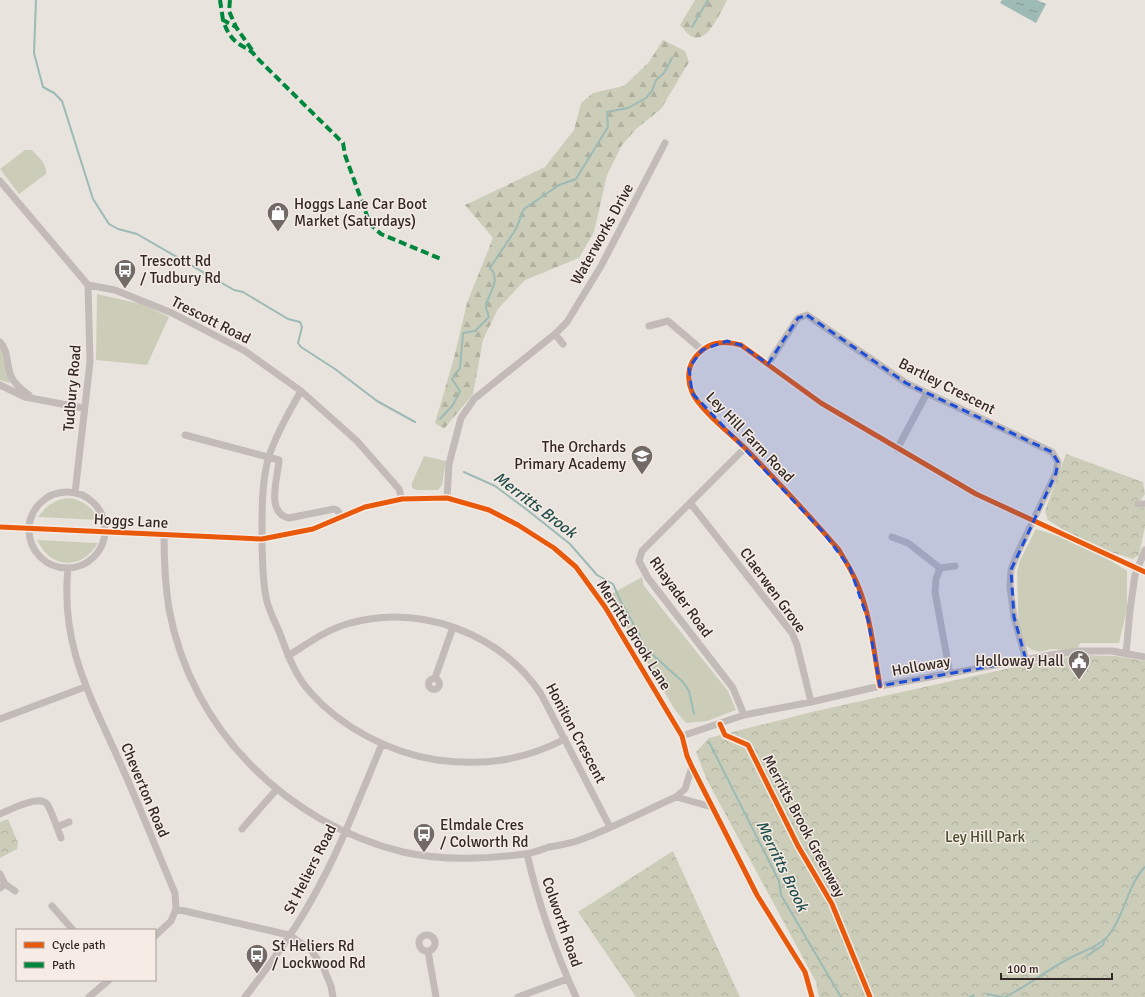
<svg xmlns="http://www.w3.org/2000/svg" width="1145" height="997" font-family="Signika,sans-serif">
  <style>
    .grass { fill: #cccdb9 }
    .forest { fill: url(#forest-firs) }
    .park { fill: url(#park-crowns) }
    .water { fill: url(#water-ripples) }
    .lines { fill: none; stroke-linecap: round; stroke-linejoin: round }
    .stream { stroke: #9dbab5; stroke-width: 2 }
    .minor { stroke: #c2bbb8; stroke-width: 7 }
    .quiet { stroke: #00873e; stroke-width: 4; stroke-dasharray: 8 4; stroke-linecap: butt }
    .cycleway-casing { stroke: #f6ece5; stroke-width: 8 }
    .cycleway { stroke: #e8590c; stroke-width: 5 }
    .marked { fill: #1d4ed8; fill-opacity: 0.2; stroke: #1d4ed8; stroke-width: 3; stroke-dasharray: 8 5; stroke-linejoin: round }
    .labels { text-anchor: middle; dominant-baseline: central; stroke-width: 3; stroke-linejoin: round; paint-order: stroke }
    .poi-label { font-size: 15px; fill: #322927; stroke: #f6ece5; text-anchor: start }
    .street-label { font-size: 15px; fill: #322927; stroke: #f6ece5 }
    .park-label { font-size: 15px; fill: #464d2d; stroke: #f6ece5 }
    .water-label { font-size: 16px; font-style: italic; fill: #214f4c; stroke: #f6ece5 }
  </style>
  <defs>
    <pattern id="forest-firs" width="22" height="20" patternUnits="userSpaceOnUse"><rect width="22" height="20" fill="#cccdb9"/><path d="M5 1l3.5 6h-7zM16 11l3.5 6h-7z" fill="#b0b09f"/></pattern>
    <pattern id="park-crowns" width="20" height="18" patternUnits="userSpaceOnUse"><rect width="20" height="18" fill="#cccdb9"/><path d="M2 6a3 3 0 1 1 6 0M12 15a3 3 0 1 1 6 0" fill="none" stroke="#b0b09f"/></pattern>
    <pattern id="water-ripples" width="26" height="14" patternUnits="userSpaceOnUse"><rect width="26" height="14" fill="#9dbab5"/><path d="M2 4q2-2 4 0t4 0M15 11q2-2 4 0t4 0" fill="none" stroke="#819793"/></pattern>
  </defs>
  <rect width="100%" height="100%" fill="#e9e3de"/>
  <path class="grass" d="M25,150H32C39,158 47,163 46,174L19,194L0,169Z
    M97,294L141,304L169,317L147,365L96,360Z
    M0,347L2,350L10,383L0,380Z
    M424,456L446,461L442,485L438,490H417L412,488V483Z
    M70,498C84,501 92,507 99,520L38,517C47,505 55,499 70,498Z
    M1036,529L1085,544L1127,571V609L1119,643H1080L1076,651L1051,649L1040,652L1032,650L1019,640L1017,572L1020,560Z
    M37,540L98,543C81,571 51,569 37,540Z
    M642,577L644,586L728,691L736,710L707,721L686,723L675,710L608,596Z"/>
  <path class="forest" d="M695,0H727C721,11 707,46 691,36C687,34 683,28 680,25Z
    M663,40L685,51L689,62L661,109L636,129L622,145L607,175L594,232L579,258L525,280L498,309L483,340L473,394L444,429L435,423L454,358L467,303L493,238L465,205L545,167L574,130L581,103L593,93L624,86L649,62Z"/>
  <path class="park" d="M1066,454L1143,482L1145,494L1141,500L1136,501V507L1145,508V527L1139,555L1133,559L1085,544L1048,520L1045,511Z
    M1080,655L1116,656L1145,661V997H819L816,982L707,780L696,752L709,738L816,711L1028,664Z
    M8,819L18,843L17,849L0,858V822Z
    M673,851L740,997H636L578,912Z"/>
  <path class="water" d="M1002,0H1037L1046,4L1036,23L1000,3Z"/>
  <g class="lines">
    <path class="stream" d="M36,0L34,53L43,87L54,93L62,101L93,199L109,224L118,229L137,234L234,290L243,292L288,319L300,322L302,327L298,343L301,347L335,369L377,401L415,422
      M692,27L708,0
      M440,419L453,405L460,391L452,379L460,368L463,333L475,331L489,317C488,313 485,308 486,304C490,293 501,278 490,268L516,229L524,209L559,185L576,179L608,127L607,112L628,108L646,98L652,91L656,80L664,73L672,58
      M464,472L495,486L526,509L570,544L597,575L613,584L621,602L639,634L642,645L683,682L689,691L694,714
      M709,742L779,881L781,895L841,997
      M1087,956L1103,945L1105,939
      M987,994L1002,997
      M970,997L974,995
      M1005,997C1027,986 1046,971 1068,959C1082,951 1102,946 1111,932C1125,913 1129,882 1145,867"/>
    <path class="minor" d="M0,181L88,285L115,290L172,313L245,351L301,391L357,441L399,489L402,499
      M649,326L668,321L702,350
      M555,334L563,344
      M0,342C9,351 6,365 11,376C14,384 22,390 29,395
      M768,364L798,318L807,315L906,383L1052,452L1058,462L1056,473L1017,554L1011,570L1010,587L1014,617L1026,660
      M0,385L25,397L83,408
      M301,391C289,412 277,433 269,456C262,480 262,506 262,531C262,553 262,576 266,597C268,609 274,620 279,631C287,653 295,676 311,693C342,728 391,753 437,760C484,766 522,761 565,739
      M185,435L279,460C278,478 265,513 289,518L334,509L337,510L342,517
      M897,449L927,393
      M29 530a38 38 0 1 1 76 0a38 38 0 1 1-76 0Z
      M75,493L90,362L88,285
      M447,498L449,464L461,418L474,399L555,334L567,322L601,266L665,143
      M691,504L792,633L797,645L811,702
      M1138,504H1145
      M0,527L262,539L313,529L365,507L402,499L447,498L489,510L518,525L554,548L576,567L605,607L682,736L687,756L692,767L757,895L805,972L812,997
      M164,534C164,559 165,584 169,609C191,729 286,823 403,852C442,861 486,859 525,854C533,853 541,850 549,847C559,845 568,844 577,841C611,829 644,811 676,797L685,789L692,767
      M892,537L908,543L940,568L936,579L935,592L950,674
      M68,568C60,646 91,697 121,765C140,807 157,851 175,893L176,909L289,935L311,950L324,969L331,986L333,997
      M940,568L955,566
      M1126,654L1130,610L1135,575L1145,550
      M288,656C307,644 326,630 347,624C419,603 499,632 541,694L610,827
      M435,678L453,627
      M428.5 684a5.5 5.5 0 1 1 11 0a5.5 5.5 0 1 1-11 0Z
      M880,686C874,654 871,618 859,588C854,574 846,562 839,550C809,515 778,482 746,449C732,435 699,409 692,392C686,378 688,363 699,353C711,341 725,341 741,345L821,403L976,494L1145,572
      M744,715L733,688L648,578L639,561L642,551L745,448
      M0,719L85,687
      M682,736L744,715L811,702L880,686L1051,655L1079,651H1112L1145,657
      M676,797L712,807
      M0,814C10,810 39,794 47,804C51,810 54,820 57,827L69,822
      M57,827L61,838
      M242,829L276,790
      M527,854C539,906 554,949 576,997
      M0,874L5,884L0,888
      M5,884L15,891
      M52,906L73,930
      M419 943a8 8 0 1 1 16 0a8 8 0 1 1-16 0Z
      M155,936L171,921L176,909
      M428,951L436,997
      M89,997L109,980
      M245,997C269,966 293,934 312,899C340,850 360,796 382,744
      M518,997L567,979"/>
    <path class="quiet" d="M220,0L223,20
      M230,0L229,11L236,27
      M252,50L236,27L223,20C226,29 230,38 239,44C246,49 251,49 256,57L343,143L345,155L370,224L381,234L441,259"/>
    <g class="cycleway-casing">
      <path id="cycleway" d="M0,527L262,539L313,529L365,507L402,499L447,498L489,510L518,525L554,548L576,567L605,607L682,736L687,756L692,767L757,895L805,972L812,997
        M880,686C874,654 871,618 859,588C854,574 846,562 839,550C809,515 778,482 746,449C732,435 699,409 692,392C686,378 688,363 699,353C711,341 725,341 741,345L821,403L976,494L1145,572
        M720,724L725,735L748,745L798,846L832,904L870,997"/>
    </g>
    <use href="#cycleway" class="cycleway"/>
  </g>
  <path class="marked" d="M807,315L906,383L1052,452L1058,462L1056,473L1011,570L1014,617L1026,660L880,686L868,620L850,568L823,532L692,393L689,368L702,350L727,341L741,345L768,364L798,318Z"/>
  <defs>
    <g id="shop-pin" transform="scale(1.15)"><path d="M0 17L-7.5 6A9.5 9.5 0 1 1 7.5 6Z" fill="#726a67" stroke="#f6ece5"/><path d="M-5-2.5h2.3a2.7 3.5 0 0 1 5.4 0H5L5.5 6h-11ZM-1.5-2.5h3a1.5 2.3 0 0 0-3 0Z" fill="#fff"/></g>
    <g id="bus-pin" transform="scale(1.15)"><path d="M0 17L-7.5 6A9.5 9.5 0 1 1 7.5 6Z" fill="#726a67" stroke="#f6ece5"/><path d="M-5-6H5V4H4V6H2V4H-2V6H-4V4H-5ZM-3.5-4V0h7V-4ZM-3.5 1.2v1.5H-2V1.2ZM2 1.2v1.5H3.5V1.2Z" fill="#fff"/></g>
    <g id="school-pin" transform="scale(1.15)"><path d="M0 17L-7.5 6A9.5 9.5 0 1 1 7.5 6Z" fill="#726a67" stroke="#f6ece5"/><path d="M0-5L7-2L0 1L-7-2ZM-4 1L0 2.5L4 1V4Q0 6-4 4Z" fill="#fff"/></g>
    <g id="civic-pin" transform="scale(1.15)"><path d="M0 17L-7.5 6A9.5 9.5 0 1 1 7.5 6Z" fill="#726a67" stroke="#f6ece5"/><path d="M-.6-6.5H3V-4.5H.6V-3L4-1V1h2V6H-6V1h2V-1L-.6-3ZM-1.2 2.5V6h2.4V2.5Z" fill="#fff"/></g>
  </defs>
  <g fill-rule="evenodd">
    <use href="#shop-pin" x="278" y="213"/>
    <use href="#bus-pin" x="125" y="270"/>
    <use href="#school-pin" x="642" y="456"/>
    <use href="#civic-pin" x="1079" y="661"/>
    <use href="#bus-pin" x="424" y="834"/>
    <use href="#bus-pin" x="257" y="955"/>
  </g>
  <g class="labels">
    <g class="poi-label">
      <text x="294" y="204">Hoggs Lane Car Boot<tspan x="294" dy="17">Market (Saturdays)</tspan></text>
      <text x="140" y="261">Trescott Rd<tspan x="140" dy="17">/ Tudbury Rd</tspan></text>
      <text x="626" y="447" text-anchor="end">The Orchards<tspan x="626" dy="17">Primary Academy</tspan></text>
      <text x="1064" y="661" text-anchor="end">Holloway Hall</text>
      <text x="440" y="825">Elmdale Cres<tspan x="440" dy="17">/ Colworth Rd</tspan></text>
      <text x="272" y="946">St Heliers Rd<tspan x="272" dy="17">/ Lockwood Rd</tspan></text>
    </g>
    <g class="street-label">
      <text transform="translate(602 234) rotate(-61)">Waterworks Drive</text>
      <text transform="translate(211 320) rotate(27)">Trescott Road</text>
      <text transform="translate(947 386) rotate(27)">Bartley Crescent</text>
      <text transform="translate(72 388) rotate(-85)">Tudbury Road</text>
      <text transform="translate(750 437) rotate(46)">Ley Hill Farm Road</text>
      <text transform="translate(131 521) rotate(3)">Hoggs Lane</text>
      <text transform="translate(773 590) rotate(54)">Claerwen Grove</text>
      <text transform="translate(681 597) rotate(54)">Rhayader Road</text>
      <text transform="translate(634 635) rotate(58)">Merritts Brook Lane</text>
      <text transform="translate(921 666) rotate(-10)">Holloway</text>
      <text transform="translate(576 733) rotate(62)">Honiton Crescent</text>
      <text transform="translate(145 790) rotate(67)">Cheverton Road</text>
      <text transform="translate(804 826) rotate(62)">Merritts Brook Greenway</text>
      <text transform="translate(310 869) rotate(-63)">St Heliers Road</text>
      <text transform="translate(562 922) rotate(71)">Colworth Road</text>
    </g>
    <g class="park-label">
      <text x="985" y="837">Ley Hill Park</text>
    </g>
    <g class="water-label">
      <text transform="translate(535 505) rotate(37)">Merritts Brook</text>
      <text transform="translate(782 866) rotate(64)">Merritts Brook</text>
    </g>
  </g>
  <rect x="16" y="929" width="140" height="52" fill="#f6ece5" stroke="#a89e99"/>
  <rect x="24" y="942" width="20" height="6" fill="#e8590c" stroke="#a89e99"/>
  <text x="52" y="949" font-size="12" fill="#322927">Cycle path</text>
  <rect x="24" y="962" width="20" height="6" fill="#00873e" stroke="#a89e99"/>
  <text x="52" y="969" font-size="12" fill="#322927">Path</text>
  <path d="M1001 973v6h111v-6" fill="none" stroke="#322927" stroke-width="2"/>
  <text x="1007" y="973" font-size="12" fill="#322927" stroke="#f6ece5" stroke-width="3" paint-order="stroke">100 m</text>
</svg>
